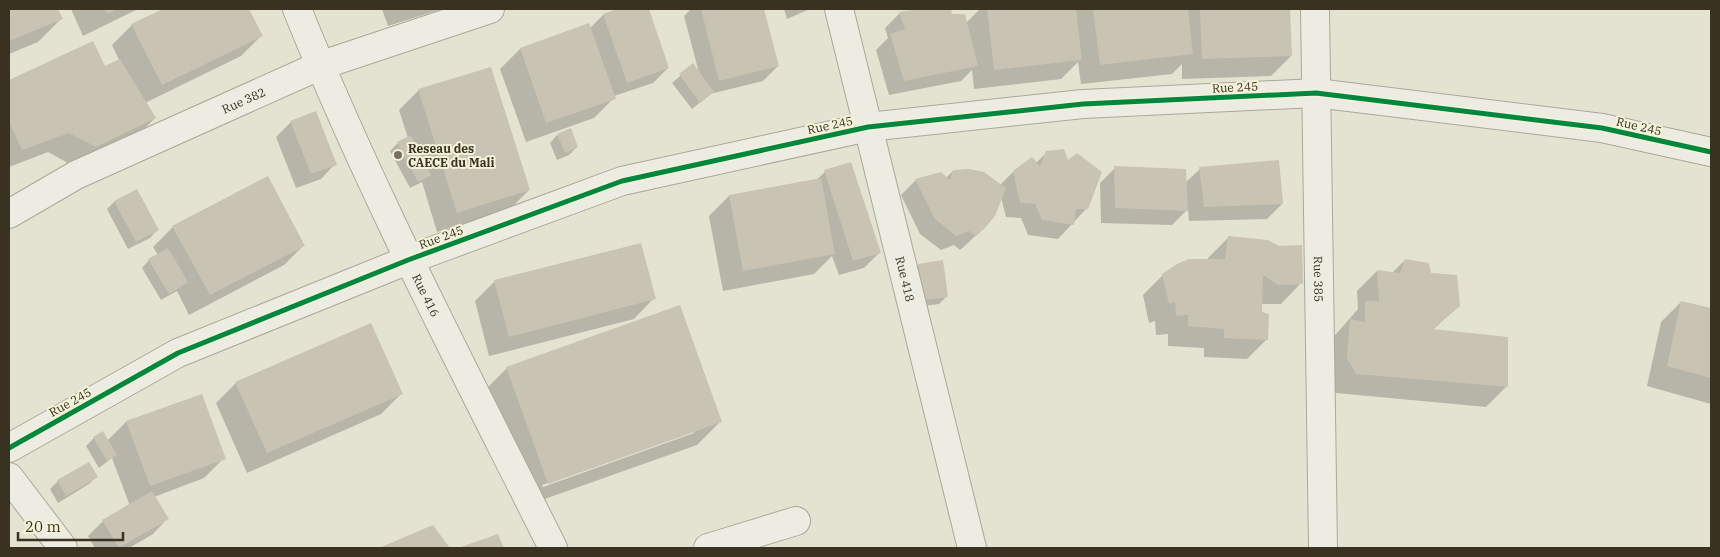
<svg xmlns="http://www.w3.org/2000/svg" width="1720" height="557" font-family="'IBM Plex Serif',serif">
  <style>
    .shadow { fill: #0003; fill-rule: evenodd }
    .building { fill: #c8c3b2 }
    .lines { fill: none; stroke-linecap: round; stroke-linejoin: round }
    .minor-casing { stroke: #aaa899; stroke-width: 30 }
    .minor { stroke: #edece2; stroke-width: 28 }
    .cycleway-casing { stroke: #f4f2d9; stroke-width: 8 }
    .cycleway { stroke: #00873e; stroke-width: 5 }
    .poi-dot { fill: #75705f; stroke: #f4f2d9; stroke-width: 2 }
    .labels { text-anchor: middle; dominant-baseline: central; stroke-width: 4; stroke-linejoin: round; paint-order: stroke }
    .street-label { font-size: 12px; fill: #393221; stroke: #f4f2d9 }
    .poi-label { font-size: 12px; font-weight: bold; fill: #393221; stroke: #f4f2d9; text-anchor: start }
  </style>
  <rect width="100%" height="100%" fill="#e4e3d1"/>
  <path class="shadow" d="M9,9H57L61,19L38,42L9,54Z
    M71,9H138L83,36Z
    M166,9H248L261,36L241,56L145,103L155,118L135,138L75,167L48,152L9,167V82L92,43L104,67L119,60L112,45L132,25Z
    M382,9H442L388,26Z
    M621,9H647L668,68L653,83L614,96V98L594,118L526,142L500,69L520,49L590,28L603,15Z
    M691,9H763L778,66L763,81L710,94L692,109L672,83L693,65L699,73L684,16Z
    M784,9H810L787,19Z
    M928,9H949L951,15L966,23L980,9H1288L1291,56L1271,76L1182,79V64L1172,74L1081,84L1078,62L1061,79L974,89L972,70L961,81L889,95L876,50L888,38L885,28L900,13Z
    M419,90L529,190L509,210L437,232L422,182L410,188L390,151L398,143L408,138L399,110Z
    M291,122L335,164L321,179L296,188L276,137Z
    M557,135L577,147L569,155L557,160L550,143Z
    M1047,152L1087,208L1058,239L1028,235L1021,218L1006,217L1001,197L984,227L969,242L960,250L954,245L941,250L920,234L901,195L916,180L946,178L953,171L1000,185L1013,172L1036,163Z
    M1115,168L1186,182L1200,169L1282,204L1267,219L1189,221L1188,209L1172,225L1101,223L1100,183Z
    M825,172L879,253L864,268L839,275L832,256L814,274L723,291L709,216L729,196L816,180Z
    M136,191L157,230L150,238L128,249L107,209L114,202Z
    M173,227L304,245L284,265L189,315L177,291L161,300L142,268L149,260L158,255L153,247Z
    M1229,237L1301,283L1281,304H1261V313L1267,339L1247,359L1204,357V348L1168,346V334L1156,335L1155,321L1149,323L1143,295L1163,275L1208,260V258Z
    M1405,260L1430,274L1458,306L1433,330L1506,387L1486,407L1336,393L1328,379L1330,341L1358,309L1357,291L1377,271L1392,273Z
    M919,265L947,296L939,304L916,307L911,273Z
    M495,281L654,298L634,319L489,356L475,301Z
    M1681,302L1711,309V404L1647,386L1661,322Z
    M507,368L721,421L697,445L525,506L483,392ZM694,430V433L543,487L542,485Z
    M236,383L401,394L381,414L247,473L216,403Z
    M201,395L224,458L204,478L154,497L167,519L153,534L129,548H95L88,536L103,521L130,506L112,458L99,468L86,446L94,438L103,433L107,441L126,422Z
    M89,464L97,476L89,484L58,503L50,489L58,481Z
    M432,527L448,548H382Z"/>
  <path class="building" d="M9,9H58L63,19L9,41Z
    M104,9H117L107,14Z
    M163,9H249L263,36L162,85L131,24Z
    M617,9H649L669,68L627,83L603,14Z
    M701,9H764L779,66L719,81Z
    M919,9H951L952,14H965L978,66L904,81L890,34L905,29L899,12Z
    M987,9H1076L1082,60L994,70Z
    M1093,9H1188L1193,54L1100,65Z
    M1200,9H1290L1292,56L1202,59Z
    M589,23L616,99L546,123L520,48Z
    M93,41L105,66L120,59L156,118L96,147L69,133L22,150L9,122V80Z
    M693,63L714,92L700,103L679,74Z
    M491,67L530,190L457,213L418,89Z
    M316,111L337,165L311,174L290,121Z
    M571,128L578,147L565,153L557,134Z
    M411,135L431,175L418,182L397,142Z
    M1064,149L1068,160L1077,153L1102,172L1088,209H1076L1074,225L1042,220L1035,204L1020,203L1013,171L1032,157L1040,166L1046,151Z
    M1279,160L1283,204L1204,207L1199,167Z
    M851,162L881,253L853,261L824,170Z
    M1114,166L1186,169L1188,211L1115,208Z
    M969,169L984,172L1006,188L995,216L985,228L976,236L969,231L956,236L935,219L915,179L941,172L950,180L953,170Z
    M268,176L305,246L210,295L172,226Z
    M821,178L835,254L743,271L729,195Z
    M137,189L159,230L136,242L114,201Z
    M1228,236L1268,240L1279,246L1302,245L1303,284L1278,285L1263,275L1262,312L1269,314L1268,340L1224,338V329L1188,326V315L1176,316L1175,302L1169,304L1162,274L1177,264L1189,259H1225Z
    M641,243L656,299L509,337L494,280Z
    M168,248L188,282L169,294L148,259Z
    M1405,259L1429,263L1431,273L1457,275L1460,306L1433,329L1508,337V387L1356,374L1347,358L1350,319L1365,322V301H1379L1377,270L1400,273Z
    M943,260L948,297L924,300L918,264Z
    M1681,301L1711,308V378L1667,366Z
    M680,305L722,422L548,484L506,367Z
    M371,323L403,394L267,453L235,382Z
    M202,394L226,459L150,486L126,421Z
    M103,431L117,455L107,461L93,437Z
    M89,462L98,477L66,496L57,480Z
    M152,491L169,519L119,548L102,520Z
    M433,525L450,548H379Z
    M498,534L504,548H458Z"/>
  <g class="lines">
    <g class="minor-casing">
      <g id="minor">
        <path id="s1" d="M297,9C371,193 464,370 553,548"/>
        <path id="s2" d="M839,9L972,548"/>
        <path id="s3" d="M1315,9L1323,548"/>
        <path id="s4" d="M9,214L76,175L319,66L490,9"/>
        <path d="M9,448L178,353L408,260L622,181L868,127L1083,104L1316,93L1602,128L1711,152"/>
        <path d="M9,477L63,548"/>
        <path d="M708,548L796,521"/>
      </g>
    </g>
    <use href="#minor" class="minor"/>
    <g class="cycleway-casing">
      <path id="cycleway" d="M9,448L178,353L408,260L622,181L868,127L1083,104L1316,93L1602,128L1711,152"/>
    </g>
    <use href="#cycleway" class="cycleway"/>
  </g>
  <circle class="poi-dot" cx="398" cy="155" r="5"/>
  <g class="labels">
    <g class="street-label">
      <text transform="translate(1235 87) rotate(-3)">Rue 245</text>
      <text stroke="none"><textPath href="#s4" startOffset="261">Rue 382</textPath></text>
      <text transform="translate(830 125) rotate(-12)">Rue 245</text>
      <text transform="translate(1639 126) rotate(13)">Rue 245</text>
      <text transform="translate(441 237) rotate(-20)">Rue 245</text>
      <text stroke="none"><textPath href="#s2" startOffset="278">Rue 418</textPath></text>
      <text stroke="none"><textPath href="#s3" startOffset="270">Rue 385</textPath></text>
      <text stroke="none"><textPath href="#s1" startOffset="314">Rue 416</textPath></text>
      <text transform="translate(70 402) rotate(-29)">Rue 245</text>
    </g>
    <g class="poi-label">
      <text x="408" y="148">Reseau des<tspan x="408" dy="14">CAECE du Mali</tspan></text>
    </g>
  </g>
  <rect width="1720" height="557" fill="none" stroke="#393221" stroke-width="20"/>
  <path d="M18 532v8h105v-8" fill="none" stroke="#393221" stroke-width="2.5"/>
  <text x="25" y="532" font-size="15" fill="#393221" stroke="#f4f2d9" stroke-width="4" paint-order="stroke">20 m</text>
</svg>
